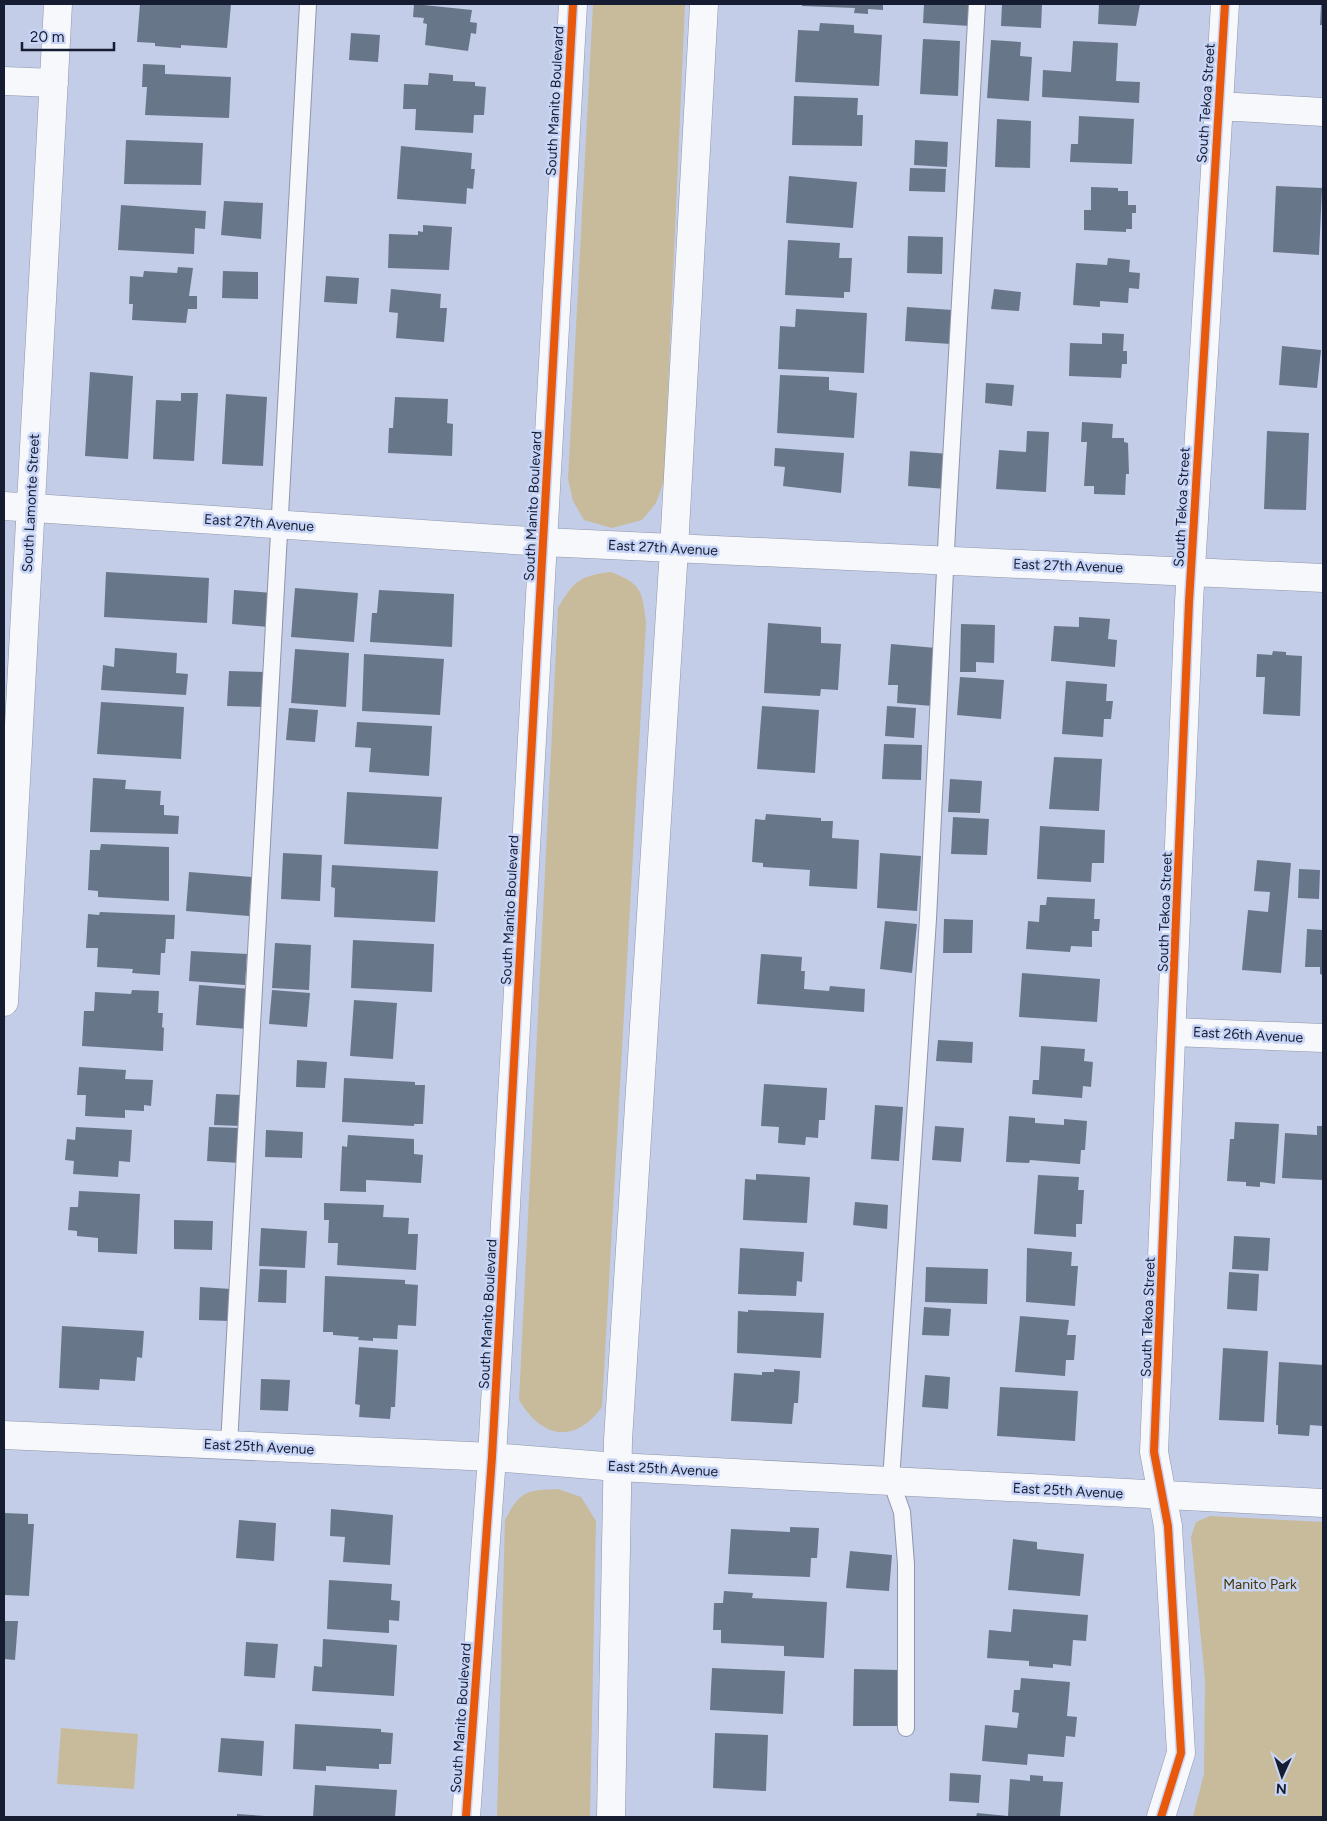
<svg xmlns="http://www.w3.org/2000/svg" width="1327" height="1821" font-family="Figtree,sans-serif">
  <style>
    .green { fill: #c7bb9b }
    .building { fill: #68768a }
    .lines { fill: none; stroke-linecap: round; stroke-linejoin: round }
    .lane-casing { stroke: #8f96ab; stroke-width: 18 }
    .street-casing { stroke: #8f96ab; stroke-width: 29 }
    .secondary-casing { stroke: #8f96ab; stroke-width: 29 }
    .lane { stroke: #f6f8fb; stroke-width: 16 }
    .street { stroke: #f6f8fb; stroke-width: 28 }
    .secondary { stroke: #f6f8fb; stroke-width: 28 }
    .cycleway-casing { stroke: #c8d5f7; stroke-width: 11 }
    .cycleway { stroke: #e8590c; stroke-width: 8 }
    .labels { text-anchor: middle; dominant-baseline: central; stroke-width: 5; stroke-linejoin: round; paint-order: stroke }
    .street-label { font-size: 14px; fill: #161d32; stroke: #c8d5f7 }
    .park-label { font-size: 14px; fill: #463501; stroke: #c8d5f7 }
  </style>
  <rect width="100%" height="100%" fill="#c4cde7"/>
  <path class="green" d="M593,4H685L664,481L656,503L642,520L612,528L584,520L573,501L568,479Z
    M611,572C641,584 642,589 646,622L602,1407C574,1445 542,1438 519,1400L558,608C574,581 579,576 611,572Z
    M558,1489L581,1497L596,1521L590,1817H497L505,1520C520,1491 527,1490 558,1489Z
    M1210,1516L1323,1522V1817H1193L1204,1774L1205,1680L1191,1537L1196,1522Z
    M61,1728L138,1734L134,1789L57,1784Z"/>
  <path class="building" d="M140,4H231L227,48L181,45V48L155,46V43L137,42Z
    M414,4L472,10L470,22L477,23L476,34L471,33L468,51L425,45L427,24L423,23L424,18L413,17Z
    M802,4H883V10L868,9V14L854,13L855,8L802,6Z
    M924,4H972L970,26L923,23Z
    M1002,4H1042L1041,28L1001,26Z
    M1099,4H1140L1136,26L1098,24Z
    M1321,4H1323V25H1320Z
    M820,23L854,25V33L882,35L879,86L795,82L798,30L819,31Z
    M351,33L380,35L378,62L349,60Z
    M923,39L960,41L958,96L920,94Z
    M991,40L1021,42L1020,56L1032,57L1029,101L987,98Z
    M1073,41L1118,43L1116,81L1140,82L1139,103L1042,97L1043,70L1071,72Z
    M143,64L165,65V74L231,77L229,118L145,115L147,87H142Z
    M429,73L453,75V81L475,82V86L486,87L484,115H474L473,133L415,130L416,109H403L404,84L428,85Z
    M794,96L858,98L857,115H863L862,146L792,145Z
    M1079,116L1134,119L1132,164L1070,162L1071,144H1078Z
    M997,119L1031,121L1030,168L995,167Z
    M126,140L203,143L201,185L124,184Z
    M915,140L948,142L947,167L914,165Z
    M401,146L472,153L471,169H475L473,189L467,188L466,204L397,199Z
    M910,168L946,169L945,192L909,191Z
    M789,176L857,182L853,228L786,223Z
    M1276,186L1322,188L1319,255L1273,252Z
    M1091,187L1118,188V191H1128V205H1136V213H1132V229H1126V232L1084,230V210H1091Z
    M224,201L263,203L261,239L221,235Z
    M121,205L206,211L205,229L195,228L194,254L118,250Z
    M423,225L452,227L449,270L388,268L389,234L418,235V231L423,232Z
    M908,236L943,237L942,274L907,273Z
    M788,240L840,243L839,258H852L850,292H844V298L785,295Z
    M1108,258L1130,260L1129,272L1140,273L1139,289L1129,288L1128,303L1100,301V307L1073,305L1076,263L1107,265Z
    M178,267L193,268L189,296H197V309H188L186,323L132,320L133,304H129L130,276L143,277L144,271L177,273Z
    M223,271L258,272V299L222,298Z
    M326,276L359,278L357,304L324,302Z
    M391,289L441,294L440,308H447L444,342L396,338L398,313L389,312Z
    M994,289L1021,292L1019,311L991,309Z
    M907,307L953,310L951,344L905,341Z
    M796,309L867,313L864,373L778,369L780,326L795,327Z
    M1102,333L1124,334L1123,351H1127V364H1122L1121,378L1069,376L1070,343L1102,344Z
    M1282,346L1321,350L1317,388L1279,385Z
    M90,372L133,376L128,459L85,456Z
    M780,375L829,377V390L857,393L854,438L777,433Z
    M986,383L1014,385L1012,406L985,403Z
    M181,393H198L194,461L153,459L156,400L181,401Z
    M226,394L267,397L263,466L222,464Z
    M395,397L448,399L447,423L453,424L452,456L388,453L389,428H393Z
    M1082,422L1113,424L1112,438H1124V442L1128,443L1129,474H1126L1125,495L1094,494V486H1084L1087,442H1081Z
    M1027,431L1049,432L1046,492L996,489L999,450L1026,452Z
    M1267,431L1309,433L1306,510L1264,509Z
    M775,448L844,453L841,493L783,486L785,467L774,466Z
    M910,451L949,454L946,489L908,486Z
    M106,572L209,578L207,623L104,617Z
    M295,588L358,593L354,642L291,637Z
    M234,590L272,593L269,627L232,624Z
    M379,590L454,594L452,647L370,642L372,613H377Z
    M1079,617L1110,619L1108,639L1117,640L1115,667L1051,661L1054,626L1079,627Z
    M768,623L821,627V643L841,644L838,690L821,689L820,696L764,693Z
    M961,624L995,625L994,663L976,662V672H960Z
    M891,644L936,648L932,706L897,703L898,685H888Z
    M115,648L177,653L176,673L188,674L186,695L101,690L103,665L114,667Z
    M295,649L349,653L346,707L291,703Z
    M1273,651L1286,652V655L1302,656L1300,716L1263,714L1265,677H1256L1257,654L1272,655Z
    M364,654L444,659L440,715L362,711Z
    M229,671L267,672L266,707L227,706Z
    M960,677L1004,680L1001,719L957,715Z
    M1066,681L1107,684L1106,701H1113L1111,719H1104L1103,737L1062,734Z
    M101,702L184,707L181,759L97,754Z
    M762,706L819,710L815,773L757,769Z
    M887,706L916,708L914,738L885,736Z
    M289,708L318,710L315,742L286,740Z
    M357,722L432,726L429,776L369,772L371,748L355,747Z
    M884,744L922,745L921,780L882,779Z
    M1054,757L1102,759L1099,811L1049,809Z
    M93,778L126,780L125,789L161,791L160,805H164V815L179,816L178,834L90,832Z
    M950,779L982,781L980,813L948,812Z
    M347,792L442,797L438,849L344,844Z
    M766,814L821,818V821H833L832,838L859,840L857,889L809,886L810,870L763,867V863L752,862L755,819L765,820Z
    M953,817L989,819L987,855L951,854Z
    M1040,826L1105,830L1104,863H1092L1091,882L1037,879Z
    M101,844L169,847V901L98,897V891L88,890L90,850H100Z
    M283,853L322,855L320,901L281,899Z
    M880,853L921,856L917,911L877,908Z
    M1257,860L1291,863L1281,973L1242,970L1248,910L1268,912L1270,892L1254,891Z
    M332,865L438,871L435,922L334,917L335,888L331,887Z
    M1299,869L1320,870L1319,899L1298,898Z
    M189,872L252,877L249,916L186,911Z
    M1047,897L1095,899L1094,919H1100L1099,931H1092V947L1071,946L1070,952L1026,949L1028,921L1039,922L1040,905H1046Z
    M100,912L175,915L174,939H166L165,953H161L160,975L132,973L133,969L97,967L98,948H86L88,914L99,915Z
    M944,919L973,920L972,953H943Z
    M885,921L917,924L912,973L880,969Z
    M1307,929L1323,930V975L1320,974V967H1305Z
    M353,940L434,944L432,992L351,988Z
    M275,943L311,945L309,990L272,988Z
    M191,951L247,954L245,985L189,981Z
    M761,954L802,957L801,971H805L804,989L829,991L830,986L865,989L864,1012L757,1004Z
    M1022,973L1100,979L1097,1022L1019,1017Z
    M199,985L250,989L247,1029L196,1025Z
    M132,990L159,991L158,1013H163L162,1027L164,1028L163,1051L82,1046L84,1011H94L95,992L131,994Z
    M272,990L310,993L307,1027L269,1024Z
    M354,1000L397,1003L393,1059L350,1056Z
    M938,1040L973,1042L972,1063L936,1061Z
    M1041,1046L1085,1049L1084,1061L1093,1062L1091,1087L1083,1086L1082,1098L1032,1094L1033,1080H1039Z
    M297,1060L327,1062L325,1088L296,1087Z
    M79,1067L126,1070L125,1079L153,1080L151,1106L144,1105V1111L125,1110V1118L85,1116L86,1095H77Z
    M344,1078L415,1082V1085H425L423,1124H414V1126L342,1122Z
    M764,1084L827,1088L825,1120H819L818,1138L806,1137L805,1145L778,1143L779,1127L761,1126Z
    M216,1094L242,1095L241,1126L214,1125Z
    M875,1105L903,1107L899,1161L871,1159Z
    M1009,1116L1035,1118V1123L1064,1125V1119L1087,1121L1085,1150H1081L1080,1164L1030,1160L1029,1163L1006,1162Z
    M1235,1122L1279,1124L1275,1184L1260,1182V1187L1246,1186V1182L1227,1181L1230,1139H1234Z
    M935,1126L964,1128L961,1162L932,1160Z
    M1317,1126H1323V1180L1282,1178L1285,1133L1317,1135Z
    M76,1127L132,1130L130,1162L119,1161L118,1177L73,1174L74,1161L65,1160L67,1139L75,1140Z
    M209,1127L241,1128L240,1163L207,1161Z
    M266,1130L303,1132L302,1158L265,1157Z
    M348,1135L414,1139V1154L423,1155L421,1183L366,1180V1192L340,1191L342,1146L347,1147Z
    M756,1174L810,1177L807,1223L743,1220L745,1179L756,1180Z
    M1038,1175L1079,1177L1078,1190H1084L1082,1224H1076V1237L1034,1234Z
    M79,1191L140,1194L137,1254L98,1252V1238L77,1236V1231L68,1230L70,1207H78Z
    M855,1202L888,1205L887,1229L853,1225Z
    M324,1203L384,1205L383,1217L409,1218L408,1234H418L416,1270L337,1265L338,1243H328L329,1220H324Z
    M174,1220L213,1221L212,1250L174,1249Z
    M261,1228L307,1231L305,1268L259,1266Z
    M1234,1236L1270,1238L1268,1271L1232,1269Z
    M740,1248L804,1252L802,1282L797,1281L796,1296L738,1294Z
    M1027,1248L1072,1252L1071,1266H1078L1075,1306L1026,1302Z
    M926,1267L988,1269L987,1304L925,1302Z
    M260,1269L287,1270L286,1303L258,1302Z
    M1229,1272L1259,1274L1257,1311L1227,1309Z
    M325,1276L405,1280V1284L418,1285L416,1326L398,1325L397,1339L373,1338V1341L358,1340L359,1337L333,1335V1332H323Z
    M200,1287L231,1289L230,1321L199,1320Z
    M924,1307L951,1309L949,1336L922,1335Z
    M748,1310L824,1313L821,1358L737,1353L738,1311L748,1312Z
    M1020,1316L1069,1320L1067,1335H1076L1074,1360H1066L1065,1376L1015,1372Z
    M62,1326L144,1331L142,1358L137,1357L135,1381L100,1379L99,1390L59,1388Z
    M359,1347L398,1350L395,1407H391L390,1419L359,1417L360,1405L355,1404Z
    M1223,1348L1268,1351L1264,1422L1219,1420Z
    M1279,1362L1323,1365V1426L1310,1425L1309,1436L1278,1434V1425H1276Z
    M774,1369L800,1371L798,1403H794L792,1424L731,1421L734,1373L762,1375V1372H774Z
    M925,1375L950,1377L948,1409L922,1407Z
    M261,1379L290,1380L288,1411L260,1410Z
    M1000,1387L1078,1391L1075,1441L997,1436Z
    M331,1509L393,1515L390,1565L343,1562L345,1537L330,1536Z
    M4,1513L28,1514V1524H34L29,1596L4,1595Z
    M239,1520L276,1523L274,1561L236,1558Z
    M790,1527L819,1528L817,1558H811L810,1577L728,1574L731,1529L790,1532Z
    M1013,1539L1037,1542V1549L1084,1554L1080,1596L1008,1590Z
    M850,1551L892,1555L889,1591L846,1588Z
    M329,1580L392,1584L391,1600L400,1601L399,1621L389,1620V1633L327,1629Z
    M724,1591L753,1593L752,1598L827,1602L824,1658L784,1656V1646L721,1643V1630H713L714,1603H723Z
    M1013,1609L1088,1615L1086,1641L1073,1640L1071,1666L1053,1664V1668L1029,1666V1661L987,1658L989,1630L1011,1632Z
    M4,1621H18L15,1660L4,1659Z
    M323,1639L397,1645L394,1696L312,1691L314,1666L322,1667Z
    M246,1642L278,1644L275,1678L244,1676Z
    M712,1668L785,1671L783,1714L710,1710Z
    M854,1669L899,1670L898,1726H853Z
    M1021,1678L1070,1682L1067,1716L1077,1717L1075,1737L1066,1736L1064,1757L1028,1754L1027,1765L982,1761L985,1725L1017,1728L1019,1713L1012,1712L1014,1690H1020Z
    M295,1724L381,1729V1732L393,1733L391,1764H379V1769L326,1766V1771L293,1769Z
    M715,1733L768,1735L766,1791L713,1788Z
    M221,1738L264,1741L262,1776L218,1772Z
    M950,1773L981,1775L979,1803L949,1801Z
    M1030,1775L1043,1776V1781L1063,1782L1060,1817H976L977,1813L1008,1816L1010,1779L1030,1781Z
    M315,1785L397,1790L395,1817H313Z
    M237,1814L265,1816V1817H237Z"/>
  <g class="lines">
    <g class="lane-casing">
      <path id="lane" d="M229,1445L308,4
        M906,1728V1564L902,1512L891,1481L928,919L947,530L977,4"/>
    </g>
    <g class="street-casing">
      <path id="street" d="M4,81L54,83
        M1218,106L1323,112
        M4,506L544,542L1323,578
        M4,1002L58,4
        M1173,1032L1323,1038
        M466,1817L492,1457L573,4
        M611,1817L618,1440L674,549L704,4
        M1161,1817L1181,1753L1168,1526L1154,1452L1189,602L1225,4"/>
    </g>
    <g class="secondary-casing">
      <path id="secondary" d="M4,1435L492,1457L617,1467L1323,1503"/>
    </g>
    <use href="#lane" class="lane"/>
    <use href="#street" class="street"/>
    <use href="#secondary" class="secondary"/>
    <g class="cycleway-casing">
      <path id="cycleway" d="M466,1817L492,1457L573,4
        M1161,1817L1181,1753L1168,1526L1154,1452L1189,602L1225,4"/>
    </g>
    <use href="#cycleway" class="cycleway"/>
  </g>
  <g class="labels">
    <g class="street-label">
      <text transform="translate(555 101) rotate(-87)">South Manito Boulevard</text>
      <text transform="translate(1206 103) rotate(-86)">South Tekoa Street</text>
      <text transform="translate(31 503) rotate(-87)">South Lamonte Street</text>
      <text transform="translate(533 506) rotate(-87)">South Manito Boulevard</text>
      <text transform="translate(1182 507) rotate(-87)">South Tekoa Street</text>
      <text transform="translate(259 523) rotate(4)">East 27th Avenue</text>
      <text transform="translate(663 548) rotate(3)">East 27th Avenue</text>
      <text transform="translate(1068 566) rotate(2)">East 27th Avenue</text>
      <text transform="translate(510 910) rotate(-87)">South Manito Boulevard</text>
      <text transform="translate(1165 912) rotate(-88)">South Tekoa Street</text>
      <text transform="translate(1248 1035) rotate(3)">East 26th Avenue</text>
      <text transform="translate(488 1314) rotate(-87)">South Manito Boulevard</text>
      <text transform="translate(1148 1317) rotate(-88)">South Tekoa Street</text>
      <text transform="translate(259 1447) rotate(3)">East 25th Avenue</text>
      <text transform="translate(663 1469) rotate(3)">East 25th Avenue</text>
      <text transform="translate(1068 1491) rotate(3)">East 25th Avenue</text>
      <text transform="translate(461 1718) rotate(-86)">South Manito Boulevard</text>
    </g>
    <g class="park-label">
      <text x="1260" y="1584">Manito Park</text>
    </g>
  </g>
  <rect width="1327" height="1821" fill="none" stroke="#161d32" stroke-width="10"/>
  <g transform="translate(1282 1776) rotate(183)" stroke="#c8d5f7" stroke-width="4" paint-order="stroke">
  <path d="M0-4L9 19L0 12L-9 19Z" fill="#161d32"/>
  <text y="-8" font-size="14" font-weight="bold" text-anchor="middle" fill="#161d32">N</text>
  </g>
  <path d="M22 42v8h92v-8" fill="none" stroke="#161d32" stroke-width="2.5"/>
  <text x="30" y="42" font-size="15" fill="#161d32" stroke="#c8d5f7" stroke-width="4" paint-order="stroke">20 m</text>
</svg>
